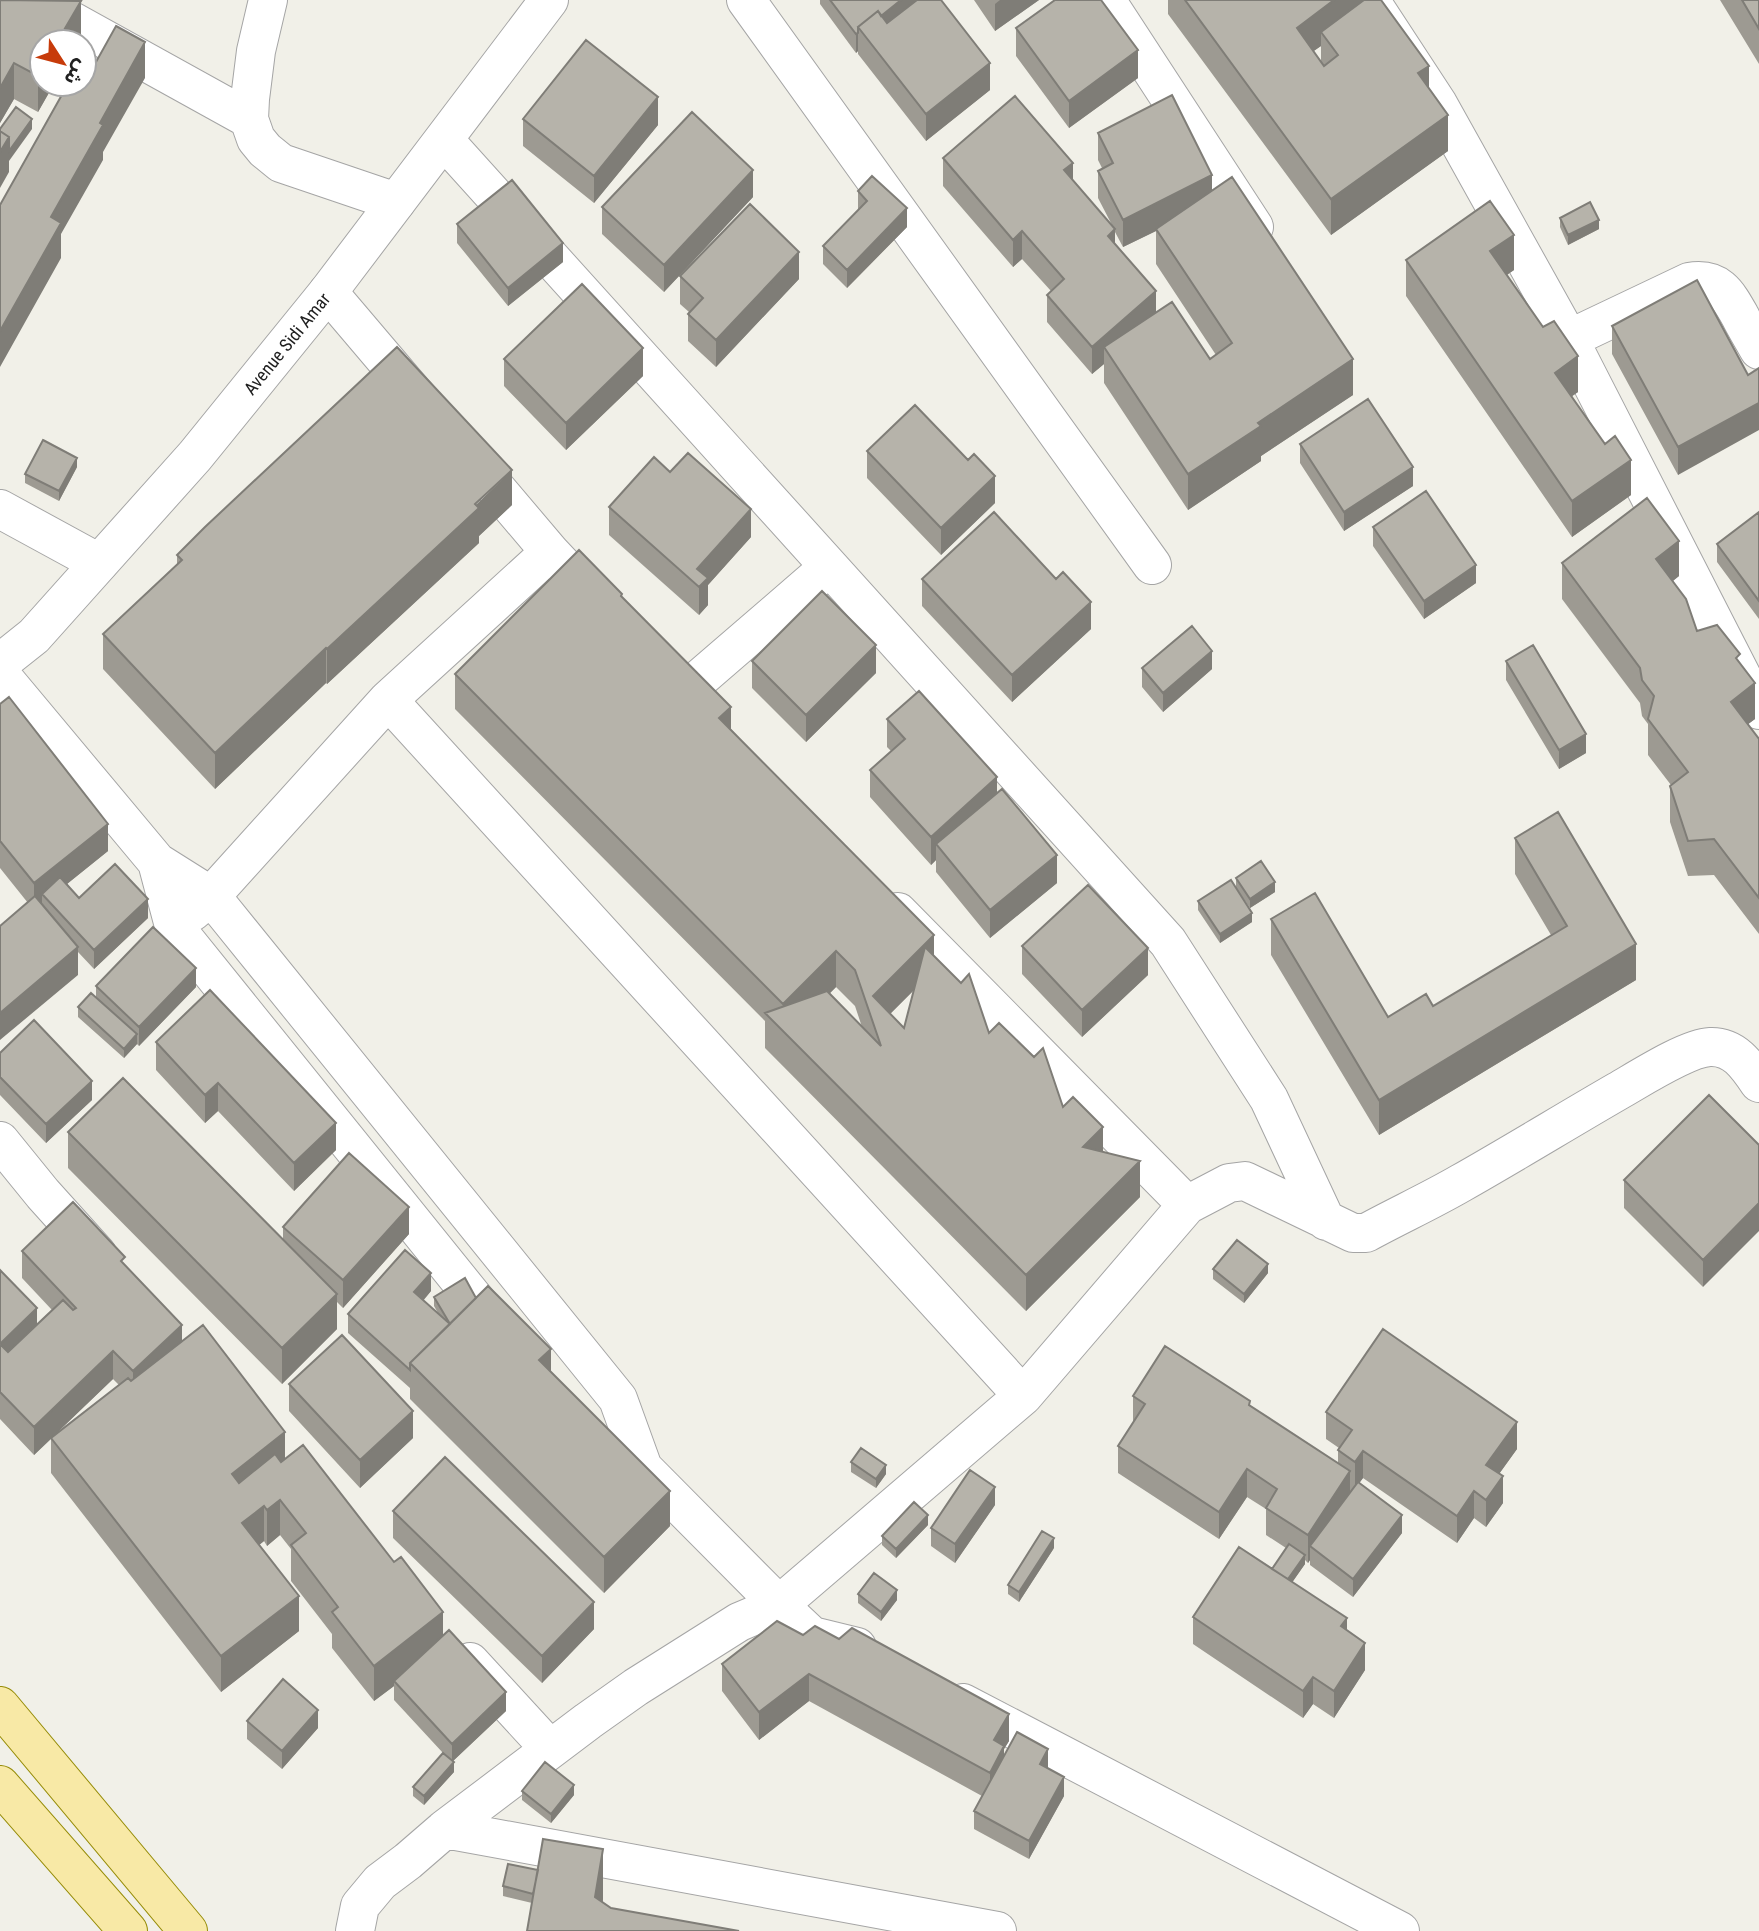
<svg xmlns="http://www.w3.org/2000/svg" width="1759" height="1931" font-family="'Roboto Condensed','Noto Sans Arabic',sans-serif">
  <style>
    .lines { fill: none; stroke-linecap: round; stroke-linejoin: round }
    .minor-casing { stroke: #a5a5a5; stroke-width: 40 }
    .tertiary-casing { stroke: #a5a5a5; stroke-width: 40 }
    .primary-casing { stroke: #968c08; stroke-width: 40 }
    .minor { stroke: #fff; stroke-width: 38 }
    .tertiary { stroke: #fff; stroke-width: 38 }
    .primary { stroke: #f8e9a6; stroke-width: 38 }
    .wall { fill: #9d9a92; fill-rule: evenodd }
    .shaded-wall { fill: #7f7d77 }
    .building { fill: #b6b3aa; stroke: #7f7d77; stroke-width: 2 }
    .labels { text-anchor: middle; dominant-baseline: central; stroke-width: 5; stroke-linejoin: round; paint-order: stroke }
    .street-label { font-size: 18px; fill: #212121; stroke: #fff }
  </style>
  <rect width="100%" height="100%" fill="#f1f0e8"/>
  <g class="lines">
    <g class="minor-casing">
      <path id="minor" d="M34,0L249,119
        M268,0L256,51L250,99L249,119L256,139L265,150L281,163L396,202
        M746,0L1152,565
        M1106,0L1254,227
        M1370,0L1438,104L1569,339L1759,710
        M444,140L1168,942L1269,1099L1326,1221
        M328,292L418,398
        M1569,339L1689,282C1718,277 1727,293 1740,316C1746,328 1753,339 1759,350
        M478,467L550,552L598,603
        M0,509L99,563
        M0,674L157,862L211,896L618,1399L643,1468
        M683,693L829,567
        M388,700L1023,1396
        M157,862L174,926L494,1323
        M192,912L211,896L388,700L550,552
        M898,912L1187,1205
        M0,1141L43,1194L97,1254
        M630,1460L643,1468L779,1605L812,1636L857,1647
        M470,1662L550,1749
        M963,1703L1400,1931
        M445,1829L997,1931
        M355,1931L360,1906L380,1882L408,1861L445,1829L588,1721L636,1687L739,1622L779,1605L1023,1396L1187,1205L1229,1183L1245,1181L1353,1233H1366C1397,1216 1430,1201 1461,1183C1514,1153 1566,1121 1618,1091C1639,1079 1687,1048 1710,1047C1734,1046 1747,1065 1759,1083"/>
    </g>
    <g class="tertiary-casing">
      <g id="tertiary">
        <path id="s1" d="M0,663L34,636L195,456L328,292L549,0"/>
      </g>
    </g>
    <g class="primary-casing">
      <path id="primary" d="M0,1706L188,1931
        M0,1785L128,1931"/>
    </g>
    <use href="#minor" class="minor"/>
    <use href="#tertiary" class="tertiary"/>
    <use href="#primary" class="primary"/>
  </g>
  <path class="wall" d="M0,0L81,36L38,112L14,99L0,123Z
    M820,0H941L990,90L926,141L858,54V51L856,53L820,4Z
    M974,0H1039L995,31Z
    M1168,0H1381L1429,89L1448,151L1331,235L1168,14ZM1321,46V61L1313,51Z
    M1720,0H1759V64Z
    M1016,28L1138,78L1069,128L1016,56Z
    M523,119L658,125L594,203L523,146Z
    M1098,133L1212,191L1353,395L1261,456V461L1188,510L1104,383V364L1092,374L1047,322V295L1051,291L1022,259L1013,267L943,186V158L1073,181L1112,225L1098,198V171L1102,168L1098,160ZM1156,231V264L1216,355L1210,359L1156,312L1115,244V232L1123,247Z
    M858,191L907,227L847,288L823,264V246L858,210Z
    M753,197L664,292L602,234V207Z
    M1560,218L1599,229L1568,245L1560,227Z
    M457,224L563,262L508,306L457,243Z
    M1406,260L1514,270L1507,275L1578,392L1572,396L1631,495L1572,537L1406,296Z
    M680,276L799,279L716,367L688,341V314L689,312L680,304Z
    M1612,326L1748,375L1678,475L1612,354Z
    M504,359L643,376L566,450L504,386Z
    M1300,444L1413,486L1344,531L1300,463Z
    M867,451L995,503L941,555L867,478Z
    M77,467L59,501L25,483V474Z
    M670,472L751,537L708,585V605L699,615L609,535V507Z
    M512,505L479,536V543L327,684L326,683L215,789L103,669V634L177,565V555Z
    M1759,512V619L1717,562V544Z
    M1373,527L1476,583L1424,619L1373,546Z
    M1562,563L1679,576L1673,581L1697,631L1740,663L1755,719L1748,724L1759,739V934L1714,875L1688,876L1670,822V786L1671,785L1648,755V724L1642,716L1640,703L1562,599Z
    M922,579L1091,629L1012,702L922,606Z
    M622,598L731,729L934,956L989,1033L1063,1107L1103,1152L1140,1197L1026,1311L765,1048V1021L455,709V674ZM836,987L855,1006L862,1027L829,994ZM914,990L904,1028L890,1014Z
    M752,661L876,673L806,742L752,688Z
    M1506,661L1586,753L1559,769L1506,680Z
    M1142,668L1212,669L1163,712L1142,687Z
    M0,704L108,851L67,884L79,898L148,918L94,969L78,952V975L28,903L0,868Z
    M887,719L997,793L1057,883L990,938L936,872V860L931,865L870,797V770L891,751L887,747Z
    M1515,838L1636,980L1379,1135L1271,955V919L1388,1017L1433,1006L1551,935L1515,874Z
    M1236,878L1275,892L1250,908L1236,888Z
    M1198,901L1252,922L1220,943L1198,910Z
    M1022,946L1148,975L1082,1037L1022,974Z
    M96,986L196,987L139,1046L137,1044L124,1058L78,1017V1007L96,997Z
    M156,1042L336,1150L294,1191L218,1111L205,1123L156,1070Z
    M0,1053L92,1100L46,1143L0,1095Z
    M1709,1095L1703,1287L1624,1208V1180Z
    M68,1132L283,1240V1227L409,1234L343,1308L337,1302V1329L282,1384L68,1168Z
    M22,1251L125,1265L182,1342L443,1635L506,1711L453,1761L454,1772L424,1805L413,1796V1787L443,1753L394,1700V1686L374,1701L332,1648V1634L291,1581V1549L280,1535L267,1546L264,1541L259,1545L299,1631L221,1692L51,1473V1439L34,1455L0,1419V1270L37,1324L52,1310L22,1278ZM113,1379L119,1385L55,1434Z
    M1213,1269L1268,1273L1244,1303L1213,1279Z
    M431,1291L423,1301L438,1313L434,1306V1297L476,1298L551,1372L670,1526L604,1593L410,1399V1388L348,1333V1314Z
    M289,1384L413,1438L360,1488L289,1411Z
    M1133,1396L1250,1406L1338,1463V1450L1339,1448L1326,1439V1412L1517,1449L1499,1474L1503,1503L1486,1527L1474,1518L1457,1543L1363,1478L1359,1483L1402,1533L1353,1597L1310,1565V1560L1308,1563L1305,1560V1564L1292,1582L1347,1630L1365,1670L1334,1718L1313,1704L1303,1718L1193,1644V1617L1272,1569L1286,1548L1266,1535V1509L1247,1497L1219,1539L1118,1473V1446L1133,1423Z
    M851,1462L886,1474L876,1488L851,1472Z
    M995,1505L955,1563L931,1546V1528Z
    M393,1511L594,1629L542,1683L393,1538Z
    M928,1525L896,1558L882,1545V1536Z
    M1054,1548L1019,1602L1008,1594V1585Z
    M858,1594L897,1600L881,1621L858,1603Z
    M803,1635L1009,1741L1004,1749V1755L1048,1768V1769L1064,1796L1029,1859L974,1829V1811L982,1796L809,1701L759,1740L722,1691V1664Z
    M247,1721L318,1728L282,1769L247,1739Z
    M522,1791L574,1795L551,1823L522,1800Z
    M503,1886L603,1899V1902L532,1903L503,1896Z"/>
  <path class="shaded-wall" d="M901,0H926L870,42L861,31Z
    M1000,0H1039L995,31V4Z
    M1334,0H1369L1321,32V46L1297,63V28Z
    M81,1V36L77,42H57Z
    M858,33V51L856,53V34Z
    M145,42V78L103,152V160L61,234V258L0,367V331L51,217L100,123Z
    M1138,50V78L1069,128V101Z
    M14,63V99L0,123V88Z
    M990,63V90L926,141V114Z
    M1429,66V101L1418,73Z
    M42,69V84H54L38,112V76Z
    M658,97V125L594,203V176Z
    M1448,115V151L1331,235V199Z
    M32,119V129L9,161V172L0,188V152L9,137Z
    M1073,163V190L1064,170Z
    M753,170V197L664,292V265Z
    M1212,175V202L1156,229V231L1123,247V220Z
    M907,208V227L847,288V270Z
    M1599,220V229L1568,245V235Z
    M1115,229V257L1108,236Z
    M1022,231V259L1013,267V240Z
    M1514,235V270L1490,286V251Z
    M563,243V262L508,306V288Z
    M799,252V279L716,367V340Z
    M1156,291V318L1104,347V364L1092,374V347Z
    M643,348V376L566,450V423Z
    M1578,356V392L1555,408V373Z
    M1353,359V395L1261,456V461L1188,510V474L1258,423Z
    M1759,403V430L1678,475V447Z
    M77,458V467L59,501V491Z
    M1631,460V495L1572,537V501Z
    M1413,467V486L1344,531V512Z
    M512,470V505L479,536V543L327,684V649Z
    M995,476V503L941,555V528Z
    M751,509V537L708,585V605L699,615V587L697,569Z
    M1679,541V576L1656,594V559Z
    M1476,565V583L1424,619V601Z
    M1091,602V629L1012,702V675Z
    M876,645V673L806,742V715Z
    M326,648V683L215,789V753Z
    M1212,651V669L1163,712V693Z
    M1755,683V719L1731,737V702Z
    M731,707V742L719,718Z
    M1586,734V753L1559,769V750Z
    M997,777V805L936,844V860L931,865V837Z
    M108,824V851L47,900L42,894V904L34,910V883Z
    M1057,855V883L990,938V910Z
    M1275,882V892L1250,908V899Z
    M148,899V918L94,969V950Z
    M1252,913V922L1220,943V934Z
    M934,935V970L875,1029L873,996Z
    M1636,944V980L1379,1135V1100Z
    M78,947V975L0,1040V1013Z
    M1148,948V975L1082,1037V1010Z
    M836,951V987L787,1036L783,1031V1004Z
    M196,968V987L139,1046V1027Z
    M137,1034V1044L124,1058V1049Z
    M92,1081V1100L46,1143V1124Z
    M218,1083V1111L205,1123V1095Z
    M336,1123V1150L294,1191V1163Z
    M1103,1127V1163L1083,1147Z
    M1140,1161V1197L1026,1311V1275Z
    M1759,1203V1231L1703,1287V1260Z
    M409,1207V1234L343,1308V1280Z
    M1268,1264V1273L1244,1303V1294Z
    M431,1273V1291L414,1311V1292Z
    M337,1294V1329L282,1384V1348Z
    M37,1308V1335L0,1371V1344Z
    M182,1325V1353L133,1399V1371Z
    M551,1349V1385L539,1360Z
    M113,1351V1379L34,1455V1427Z
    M413,1411V1438L360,1488V1460Z
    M1517,1422V1449L1486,1492V1465Z
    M285,1432V1467L232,1510V1474Z
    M1363,1451V1478L1355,1489V1462Z
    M886,1465V1474L876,1488V1479Z
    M1247,1469V1497L1219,1539V1512Z
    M1350,1471V1498L1310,1546V1560L1308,1563V1535Z
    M1503,1476V1503L1486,1527V1500Z
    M995,1487V1505L955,1563V1544Z
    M670,1491V1526L604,1593V1557Z
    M1474,1491V1518L1457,1543V1516Z
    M280,1500V1535L267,1546V1510Z
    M264,1506V1541L242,1559V1523Z
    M928,1515V1525L896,1558V1549Z
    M1402,1515V1533L1353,1597V1579Z
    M1054,1538V1548L1019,1602V1592Z
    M1305,1555V1564L1280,1600V1590Z
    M897,1590V1600L881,1621V1612Z
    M299,1596V1631L221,1692V1656Z
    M594,1602V1629L542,1683V1656Z
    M443,1612V1647L394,1681V1686L374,1701V1666Z
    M1347,1618V1645L1341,1626Z
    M1365,1643V1670L1334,1718V1691Z
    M809,1674V1701L759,1740V1712Z
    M1313,1677V1704L1303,1718V1691Z
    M506,1692V1711L452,1762V1744Z
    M318,1710V1728L282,1769V1751Z
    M1009,1714V1741L1004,1749V1773L990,1800V1773L994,1740Z
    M1048,1749V1768L1040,1783V1764Z
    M454,1762V1772L424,1805V1796Z
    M1064,1777V1796L1029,1859V1841Z
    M574,1785V1795L551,1823V1814Z
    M603,1849V1899L598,1931L595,1897Z"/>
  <path class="building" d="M0,0L81,1L57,42H42V69L38,76L14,63L0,88Z
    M830,0H901L881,16L878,11L858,27V33L856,34Z
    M917,0H941L990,63L926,114L858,27L878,11L887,23Z
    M1055,0H1101L1138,50L1069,101L1016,28Z
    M1185,0H1334L1297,28L1324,66L1338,55L1321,32L1364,0H1381L1429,66L1418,73L1448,115L1331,199Z
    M1742,0H1759V29Z
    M116,26L145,42L100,123L103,125L51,217L61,223L0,331V205L68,84H84V79L86,80Z
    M586,40L658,97L594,176L523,119Z
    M1172,95L1212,175L1123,220L1098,171L1113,163L1098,133Z
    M1015,96L1073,163L1064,170L1115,229L1108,236L1156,291L1092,347L1047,295L1064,279L1022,231L1013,240L943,158Z
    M16,107L32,119L9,151V137L0,131V129Z
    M692,112L753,170L664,265L602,207Z
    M0,131L9,137L0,152Z
    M872,176L907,208L847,270L823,246L867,201L858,191Z
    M1232,177L1353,359L1258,423L1261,426L1188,474L1104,347L1172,302L1210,359L1232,343L1156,229Z
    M512,180L563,243L508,288L457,224Z
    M1490,201L1514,235L1490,251L1543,327L1554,321L1578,356L1555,373L1605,444L1615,436L1631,460L1572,501L1406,260Z
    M1590,202L1599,220L1568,235L1560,218Z
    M750,204L799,252L716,340L688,314L703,298L680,276Z
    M1697,280L1748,375L1759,368V403L1678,447L1612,326Z
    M582,284L643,348L566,423L504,359Z
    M397,347L512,470L475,504L479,508L327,649L326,648L215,753L103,634L182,560L177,555L205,527Z
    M1368,399L1413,467L1344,512L1300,444Z
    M915,405L968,460L974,454L995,476L941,528L867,451Z
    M43,440L77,458L59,491L25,474Z
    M688,453L751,509L697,569L708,578L699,587L609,507L654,457L670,472Z
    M1426,491L1476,565L1424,601L1373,527Z
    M1647,498L1679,541L1656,559L1686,599L1697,631L1717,625L1740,654L1736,658L1755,683L1731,702L1759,739V898L1714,839L1688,841L1670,786L1688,772L1648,719L1654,696L1642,680L1640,668L1562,563Z
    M994,512L1056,579L1063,572L1091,602L1012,675L922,579Z
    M1759,512V601L1717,544Z
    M579,550L622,594L621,596L731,707L719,718L934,935L873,996L904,1028L925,947L961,983L969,974L989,1033L999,1023L1034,1057L1043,1048L1063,1107L1073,1097L1103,1127L1083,1147L1140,1161L1026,1275L765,1013L827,991L881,1046L855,970L836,951L783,1004L455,674Z
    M822,591L876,645L806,715L752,661Z
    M1192,626L1212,651L1163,693L1142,668Z
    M1533,645L1586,734L1559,750L1506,661Z
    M919,691L997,777L931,837L870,770L905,739L887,719Z
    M9,697L108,824L34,883L0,841V704Z
    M1002,789L1057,855L990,910L936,844Z
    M1558,812L1636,944L1379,1100L1271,919L1315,893L1388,1017L1426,994L1433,1006L1567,926L1515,838Z
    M1261,861L1275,882L1250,899L1236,878Z
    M115,864L148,899L94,950L42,894L60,877L79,898Z
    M1231,880L1252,913L1220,934L1198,901Z
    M1088,885L1148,948L1082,1010L1022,946Z
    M35,896L78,947L0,1013V926Z
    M153,927L196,968L139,1027L96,986Z
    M210,990L336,1123L294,1163L218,1083L205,1095L156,1042Z
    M91,993L137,1034L124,1049L78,1007Z
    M34,1020L92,1081L46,1124L0,1077V1053Z
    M123,1078L337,1294L282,1348L68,1132Z
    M1709,1095L1759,1145V1203L1703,1260L1624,1180Z
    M349,1153L409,1207L343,1280L283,1227Z
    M73,1202L125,1257L121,1261L182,1325L133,1371L113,1351L34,1427L0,1392V1344L8,1352L63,1300L73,1310L76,1308L22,1251Z
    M1237,1240L1268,1264L1244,1294L1213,1269Z
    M405,1250L431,1273L414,1292L450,1324L410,1363V1370L348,1314Z
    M0,1270L37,1308L0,1344Z
    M465,1278L476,1298L450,1324L434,1297Z
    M488,1286L551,1349L539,1360L670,1491L604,1557L410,1363Z
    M203,1325L285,1432L232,1474L239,1483L275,1454L281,1462L303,1445L394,1562L401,1557L443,1612L374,1666L332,1612L338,1607L291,1545L306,1533L280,1500L267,1510L264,1506L242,1523L299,1596L221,1656L51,1438L128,1378L131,1381Z
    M1383,1329L1517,1422L1486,1465L1503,1476L1486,1500L1474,1491L1457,1516L1363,1451L1355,1462L1338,1450L1352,1430L1326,1412Z
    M342,1335L413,1411L360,1460L289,1384Z
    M1165,1346L1250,1401L1249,1405L1350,1471L1308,1535L1266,1508L1277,1489L1247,1469L1219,1512L1118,1446L1145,1404L1133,1396Z
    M861,1448L886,1465L876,1479L851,1462Z
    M445,1457L594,1602L542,1656L393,1511Z
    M970,1470L995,1487L955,1544L931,1528Z
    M1358,1482L1402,1515L1353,1579L1310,1546Z
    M914,1502L928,1515L896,1549L882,1536Z
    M1042,1531L1054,1538L1019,1592L1008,1585Z
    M1289,1544L1305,1555L1288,1579L1272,1569Z
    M1239,1547L1347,1618L1341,1626L1365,1643L1334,1691L1313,1677L1303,1691L1193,1617Z
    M874,1573L897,1590L881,1612L858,1594Z
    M777,1621L803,1635L815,1626L839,1639L852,1628L1009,1714L994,1740L1004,1746L990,1773L809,1674L759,1712L722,1664Z
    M449,1630L506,1692L452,1744L394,1681Z
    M283,1679L318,1710L282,1751L247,1721Z
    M1017,1732L1048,1749L1040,1764L1064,1777L1029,1841L974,1811Z
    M443,1753L454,1762L424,1796L413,1787Z
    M545,1762L574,1785L551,1814L522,1791Z
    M543,1839L603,1849L595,1897L611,1908L739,1931H527Z
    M508,1864L538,1870L533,1894L503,1886Z"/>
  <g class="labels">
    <g class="street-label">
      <text stroke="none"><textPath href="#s1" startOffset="430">Avenue Sidi Amar</textPath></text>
    </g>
  </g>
  <g transform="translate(63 63) rotate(126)"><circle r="33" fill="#ffffff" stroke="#a6a6a6" stroke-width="2"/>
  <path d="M0-5L12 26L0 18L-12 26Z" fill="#c73b0a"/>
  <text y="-10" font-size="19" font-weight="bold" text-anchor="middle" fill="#212121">ش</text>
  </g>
</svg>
